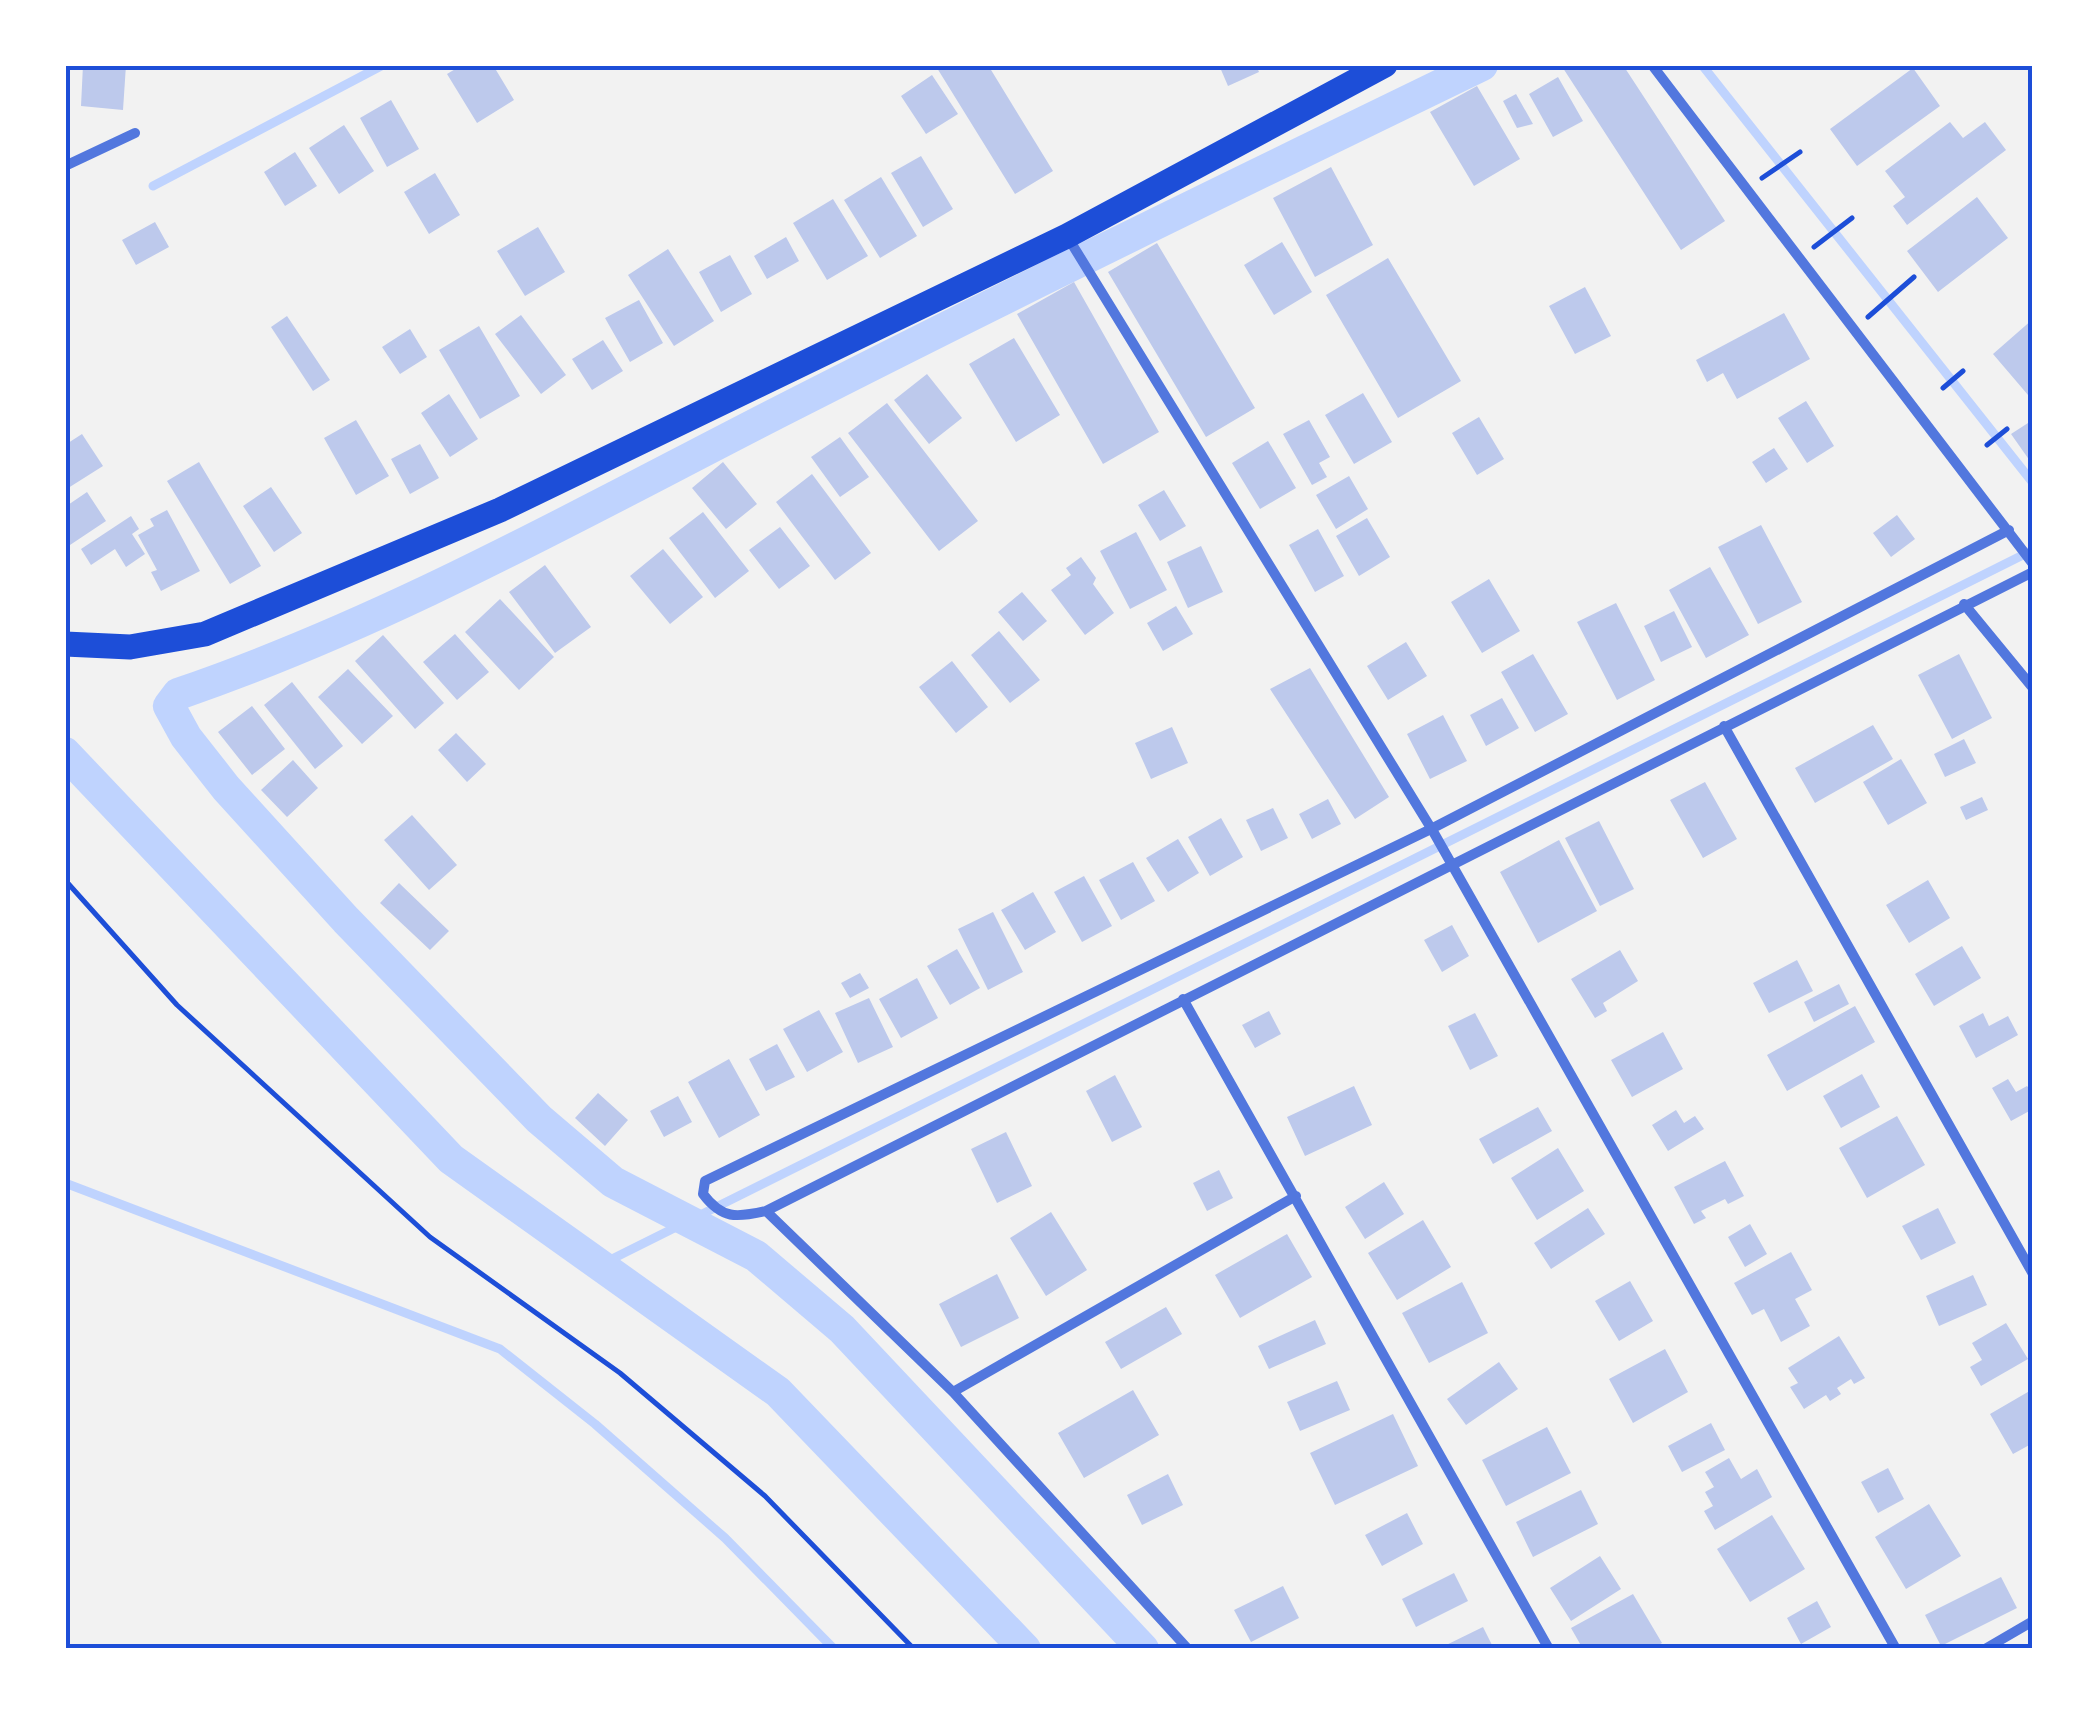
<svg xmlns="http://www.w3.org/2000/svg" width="2098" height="1714" font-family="Montserrat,sans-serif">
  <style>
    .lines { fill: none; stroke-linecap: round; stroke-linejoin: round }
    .stream { stroke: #bfd3fe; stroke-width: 9 }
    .canal { stroke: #bfd3fe; stroke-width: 32 }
    .building { fill: #bdc9ec }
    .path { stroke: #1d4ed8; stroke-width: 5 }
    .minor { stroke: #5277de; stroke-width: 10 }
    .primary { stroke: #1d4ed8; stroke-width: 25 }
    .neatline { fill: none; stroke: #1d4ed8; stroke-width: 4 }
  </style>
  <rect width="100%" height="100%" fill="#f2f2f2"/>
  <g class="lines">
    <path class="stream" d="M1702,65L2033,483
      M153,186L383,65
      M65,1183L500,1349L595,1424L725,1538L834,1649
      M598,1266L2033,550"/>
    <path class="canal" d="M65,753L451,1159L778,1392L1025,1649
      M1143,1649L842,1329L756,1256L613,1182L539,1119L346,920L226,788L186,737L169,706L178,694C389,622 587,510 785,409C1016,291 1249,178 1482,65"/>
  </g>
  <path class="building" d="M83,65H126L123,110L81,106Z
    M462,65H493L514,100L477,123L447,74Z
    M942,65H988L1053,171L1015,194L937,68Z
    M1219,65H1256L1259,72L1228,86Z
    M1561,65H1623L1725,221L1681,250Z
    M1913,68L1940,106L1857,166L1830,129Z
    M932,75L958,114L926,134L901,96Z
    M1558,77L1583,121L1553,137L1529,94Z
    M1477,86L1520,159L1474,186L1430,112Z
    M1516,94L1533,124L1517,128L1503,101Z
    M391,100L419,149L387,167L360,118Z
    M1950,122L1963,138L1985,122L2006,150L1907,225L1893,206L1905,197L1885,171Z
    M344,125L374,171L339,194L309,148Z
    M295,152L317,186L285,206L264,172Z
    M921,156L953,209L923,227L891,173Z
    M1331,167L1373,245L1315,277L1273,198Z
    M435,173L460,215L429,234L404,192Z
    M881,177L917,236L880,258L844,200Z
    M1977,197L2008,238L1938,292L1907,251Z
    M833,199L868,256L827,280L793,223Z
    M155,222L169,247L136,265L122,240Z
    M538,227L565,272L525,296L497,251Z
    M786,237L799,261L767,279L754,256Z
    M1282,242L1312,292L1274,315L1244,265Z
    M1157,243L1255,408L1206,437L1108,272Z
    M668,249L714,321L674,346L628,275Z
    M730,255L752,294L721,312L699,272Z
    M1388,258L1461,381L1398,418L1326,295Z
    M1074,282L1159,432L1103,464L1017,314Z
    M1585,287L1611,336L1575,354L1549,306Z
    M639,300L663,343L630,362L605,318Z
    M1784,313L1810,359L1737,399L1723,373L1707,382L1696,360Z
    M521,315L566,375L541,394L495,334Z
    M287,316L330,380L313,391L271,327Z
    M2033,319V391L2028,395L1993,354Z
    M479,326L520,396L480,419L439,350Z
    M410,329L427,357L400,374L382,347Z
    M1014,338L1060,415L1016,442L969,364Z
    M603,340L623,371L592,390L572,359Z
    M927,374L962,418L929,444L894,400Z
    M1363,393L1392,442L1354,464L1325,415Z
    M449,394L478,439L450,457L421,413Z
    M1806,401L1834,446L1807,463L1778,418Z
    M887,403L978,521L939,551L848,433Z
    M1479,417L1504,459L1477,475L1452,433Z
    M356,420L389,476L356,495L324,438Z
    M1309,420L1330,457L1319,463L1327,477L1312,485L1283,434Z
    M2028,423L2033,431L2030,461L2011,434Z
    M82,434L103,466L65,490V445Z
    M840,437L869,477L840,497L811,457Z
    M1268,441L1296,488L1260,509L1232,463Z
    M420,444L439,478L410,494L391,459Z
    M1774,448L1788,469L1766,483L1752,462Z
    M199,462L261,566L230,584L167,481Z
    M723,462L757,504L726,529L692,488Z
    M812,474L871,553L835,580L776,502Z
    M1349,476L1368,509L1336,529L1316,495Z
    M271,487L302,533L274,552L243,506Z
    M1164,490L1186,526L1160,541L1138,505Z
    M87,492L106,521L70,545L65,536V507Z
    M167,510L200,571L161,591L151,572L157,570L138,535L154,526L150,519Z
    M703,512L749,571L715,598L669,538Z
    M1897,515L1915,539L1891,557L1873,533Z
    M131,516L139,529L132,534L145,554L126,567L115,549L91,565L81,549Z
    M1367,518L1390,557L1359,576L1336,536Z
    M1761,525L1802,602L1758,624L1718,547Z
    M780,527L810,566L779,589L749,550Z
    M1318,529L1344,576L1315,592L1289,545Z
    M1136,532L1167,590L1130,609L1100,551Z
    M1201,546L1223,592L1188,608L1167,562Z
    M663,549L703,597L670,624L630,576Z
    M1081,557L1096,578L1093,584L1114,613L1085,635L1051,590L1071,575L1066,568Z
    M545,565L591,627L555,653L509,592Z
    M1710,567L1749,635L1706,658L1669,590Z
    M1489,579L1520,631L1482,653L1451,602Z
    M1022,592L1047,621L1023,641L998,612Z
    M500,599L554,657L519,690L465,632Z
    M1616,603L1655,680L1617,700L1577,622Z
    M1176,606L1193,634L1163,651L1147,623Z
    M1674,611L1692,647L1661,662L1644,626Z
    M999,631L1040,680L1010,703L971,655Z
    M455,634L489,672L457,700L423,662Z
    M383,635L444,703L415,729L355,661Z
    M1406,642L1427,676L1388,700L1367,666Z
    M1533,654L1568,714L1535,732L1501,672Z
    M1959,654L1992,718L1952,739L1918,675Z
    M952,661L988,707L956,733L919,687Z
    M1310,668L1389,797L1355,819L1270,689Z
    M348,669L393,716L362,744L318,697Z
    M292,682L343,746L315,769L264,705Z
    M1502,698L1519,728L1486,746L1470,715Z
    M252,706L285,749L252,775L218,732Z
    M1443,715L1467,761L1430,779L1407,734Z
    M1873,725L1893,759L1815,803L1795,768Z
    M1172,727L1188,763L1151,779L1135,743Z
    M456,733L486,764L467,782L438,750Z
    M1964,739L1976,763L1945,777L1934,754Z
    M1901,759L1927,803L1888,825L1863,782Z
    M293,760L318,788L287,817L261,790Z
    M1705,782L1737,839L1703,858L1670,800Z
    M1982,797L1988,810L1966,820L1960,807Z
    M1328,799L1341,824L1312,839L1299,814Z
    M1273,808L1288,838L1261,851L1246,820Z
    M412,815L457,865L429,890L384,840Z
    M1221,818L1243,857L1210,876L1188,837Z
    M1599,821L1634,889L1600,906L1565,838Z
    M1178,839L1199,873L1168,892L1146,858Z
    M1559,840L1597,911L1538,943L1500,872Z
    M1133,862L1155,901L1121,920L1099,880Z
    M1084,876L1112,926L1082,942L1054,892Z
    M1928,880L1950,918L1909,943L1886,905Z
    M399,883L449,931L430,950L380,903Z
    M1033,892L1056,932L1025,950L1001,910Z
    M993,912L1023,972L988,990L958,929Z
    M1452,925L1469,956L1442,972L1424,940Z
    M1962,946L1981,978L1934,1006L1915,974Z
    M957,949L980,988L950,1005L927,966Z
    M1620,950L1638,981L1603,1003L1607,1011L1595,1018L1571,979Z
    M1797,960L1813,991L1769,1013L1753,983Z
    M860,973L869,988L850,998L841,983Z
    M917,978L938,1018L901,1038L879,999Z
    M1839,984L1849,1004L1814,1022L1804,1002Z
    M869,998L893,1047L858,1063L835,1013Z
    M1855,1006L1875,1042L1787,1091L1767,1055Z
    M819,1010L843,1052L807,1072L783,1029Z
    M1269,1011L1281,1034L1255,1048L1242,1025Z
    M1475,1013L1498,1056L1470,1070L1448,1026Z
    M1983,1013L1989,1026L2008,1016L2018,1035L1976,1058L1959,1026Z
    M1663,1032L1683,1069L1632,1097L1611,1060Z
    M777,1044L795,1077L766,1091L749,1059Z
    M729,1059L760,1115L719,1138L688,1082Z
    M1862,1074L1880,1107L1841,1128L1823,1096Z
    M1115,1075L1142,1127L1112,1142L1086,1091Z
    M2008,1079L2016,1092L2027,1086L2033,1093V1109L2011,1121L1992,1088Z
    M1354,1086L1372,1125L1305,1156L1287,1117Z
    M598,1093L628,1120L605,1146L575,1118Z
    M678,1096L692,1122L664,1137L650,1111Z
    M1538,1107L1552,1131L1493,1164L1479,1139Z
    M1676,1110L1684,1123L1695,1116L1704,1129L1668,1151L1652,1125Z
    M1897,1116L1925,1165L1867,1198L1839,1148Z
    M1006,1132L1032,1186L997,1203L971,1149Z
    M1558,1148L1584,1191L1537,1220L1511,1178Z
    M1725,1161L1744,1196L1728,1204L1725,1199L1701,1211L1706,1218L1694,1224L1674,1187Z
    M1219,1170L1233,1198L1207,1211L1193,1183Z
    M1384,1182L1404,1214L1365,1239L1345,1207Z
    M1588,1208L1605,1234L1551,1269L1534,1243Z
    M1938,1208L1956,1243L1921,1260L1902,1226Z
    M1051,1212L1087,1270L1046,1296L1010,1238Z
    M1423,1220L1451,1267L1397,1300L1368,1253Z
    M1750,1224L1767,1254L1745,1267L1728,1237Z
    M1287,1234L1312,1277L1240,1318L1215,1275Z
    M1791,1252L1812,1290L1795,1299L1810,1326L1781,1342L1764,1309L1752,1315L1734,1283Z
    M997,1274L1019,1318L961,1347L939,1304Z
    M1973,1275L1987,1305L1939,1326L1926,1296Z
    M1630,1281L1653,1321L1619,1341L1595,1301Z
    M1462,1282L1488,1333L1429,1363L1402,1313Z
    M1166,1307L1182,1334L1121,1369L1105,1342Z
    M1315,1320L1326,1344L1269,1369L1258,1346Z
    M2006,1323L2028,1359L1981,1386L1970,1367L1982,1360L1972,1343Z
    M1839,1336L1865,1378L1854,1384L1851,1379L1837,1388L1841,1394L1830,1401L1826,1395L1804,1409L1790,1387L1798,1383L1788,1368Z
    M1665,1349L1688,1392L1633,1423L1609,1379Z
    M1499,1362L1518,1389L1466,1425L1447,1399Z
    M1337,1381L1350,1410L1300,1431L1287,1402Z
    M2033,1389V1443L2013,1454L1990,1414Z
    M1133,1390L1159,1435L1084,1478L1058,1433Z
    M1393,1414L1418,1466L1335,1505L1310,1453Z
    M1711,1423L1725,1450L1682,1472L1668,1446Z
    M1547,1427L1571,1473L1506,1506L1482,1460Z
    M1729,1458L1741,1479L1757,1469L1772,1497L1715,1530L1704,1511L1713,1506L1705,1492L1714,1487L1705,1472Z
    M1888,1468L1904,1499L1878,1513L1861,1482Z
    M1168,1474L1183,1505L1142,1525L1127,1495Z
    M1581,1490L1598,1524L1533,1557L1516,1522Z
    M1929,1504L1961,1556L1906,1589L1875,1537Z
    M1407,1513L1423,1544L1382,1566L1365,1535Z
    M1772,1515L1805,1569L1750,1602L1717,1549Z
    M1600,1556L1621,1589L1571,1621L1550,1588Z
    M1454,1573L1468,1601L1416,1627L1402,1599Z
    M2001,1577L2017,1608L1941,1646L1925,1615Z
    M1283,1586L1299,1618L1251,1642L1234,1610Z
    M1633,1594L1662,1643L1651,1649H1583L1571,1628Z
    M1817,1601L1831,1627L1801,1644L1787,1618Z
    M1483,1627L1494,1649H1438Z"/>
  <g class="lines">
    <path class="path" d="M1762,178L1800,152
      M1814,247L1852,218
      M1868,317L1914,277
      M1943,388L1963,371
      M1987,445L2007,429
      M65,880L177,1005L430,1237L620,1373L765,1496L914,1649"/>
    <path class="minor" d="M1652,65L2033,564
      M65,166L135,133
      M1067,236L1434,833L1896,1649
      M2009,530L1431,829L705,1181L703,1194C722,1219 736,1218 766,1211L2033,572
      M1964,604L2033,688
      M1724,726L2033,1274
      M1183,999L1549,1649
      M766,1211L953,1392L1188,1649
      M953,1392L1296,1196
      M1985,1649L2033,1621"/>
    <path class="primary" d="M65,644L130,647L205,634L500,510L1067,236L1385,65"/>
  </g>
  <rect width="2098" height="1714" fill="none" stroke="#ffffff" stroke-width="135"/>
  <rect x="68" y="68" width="1962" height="1578" class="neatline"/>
</svg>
